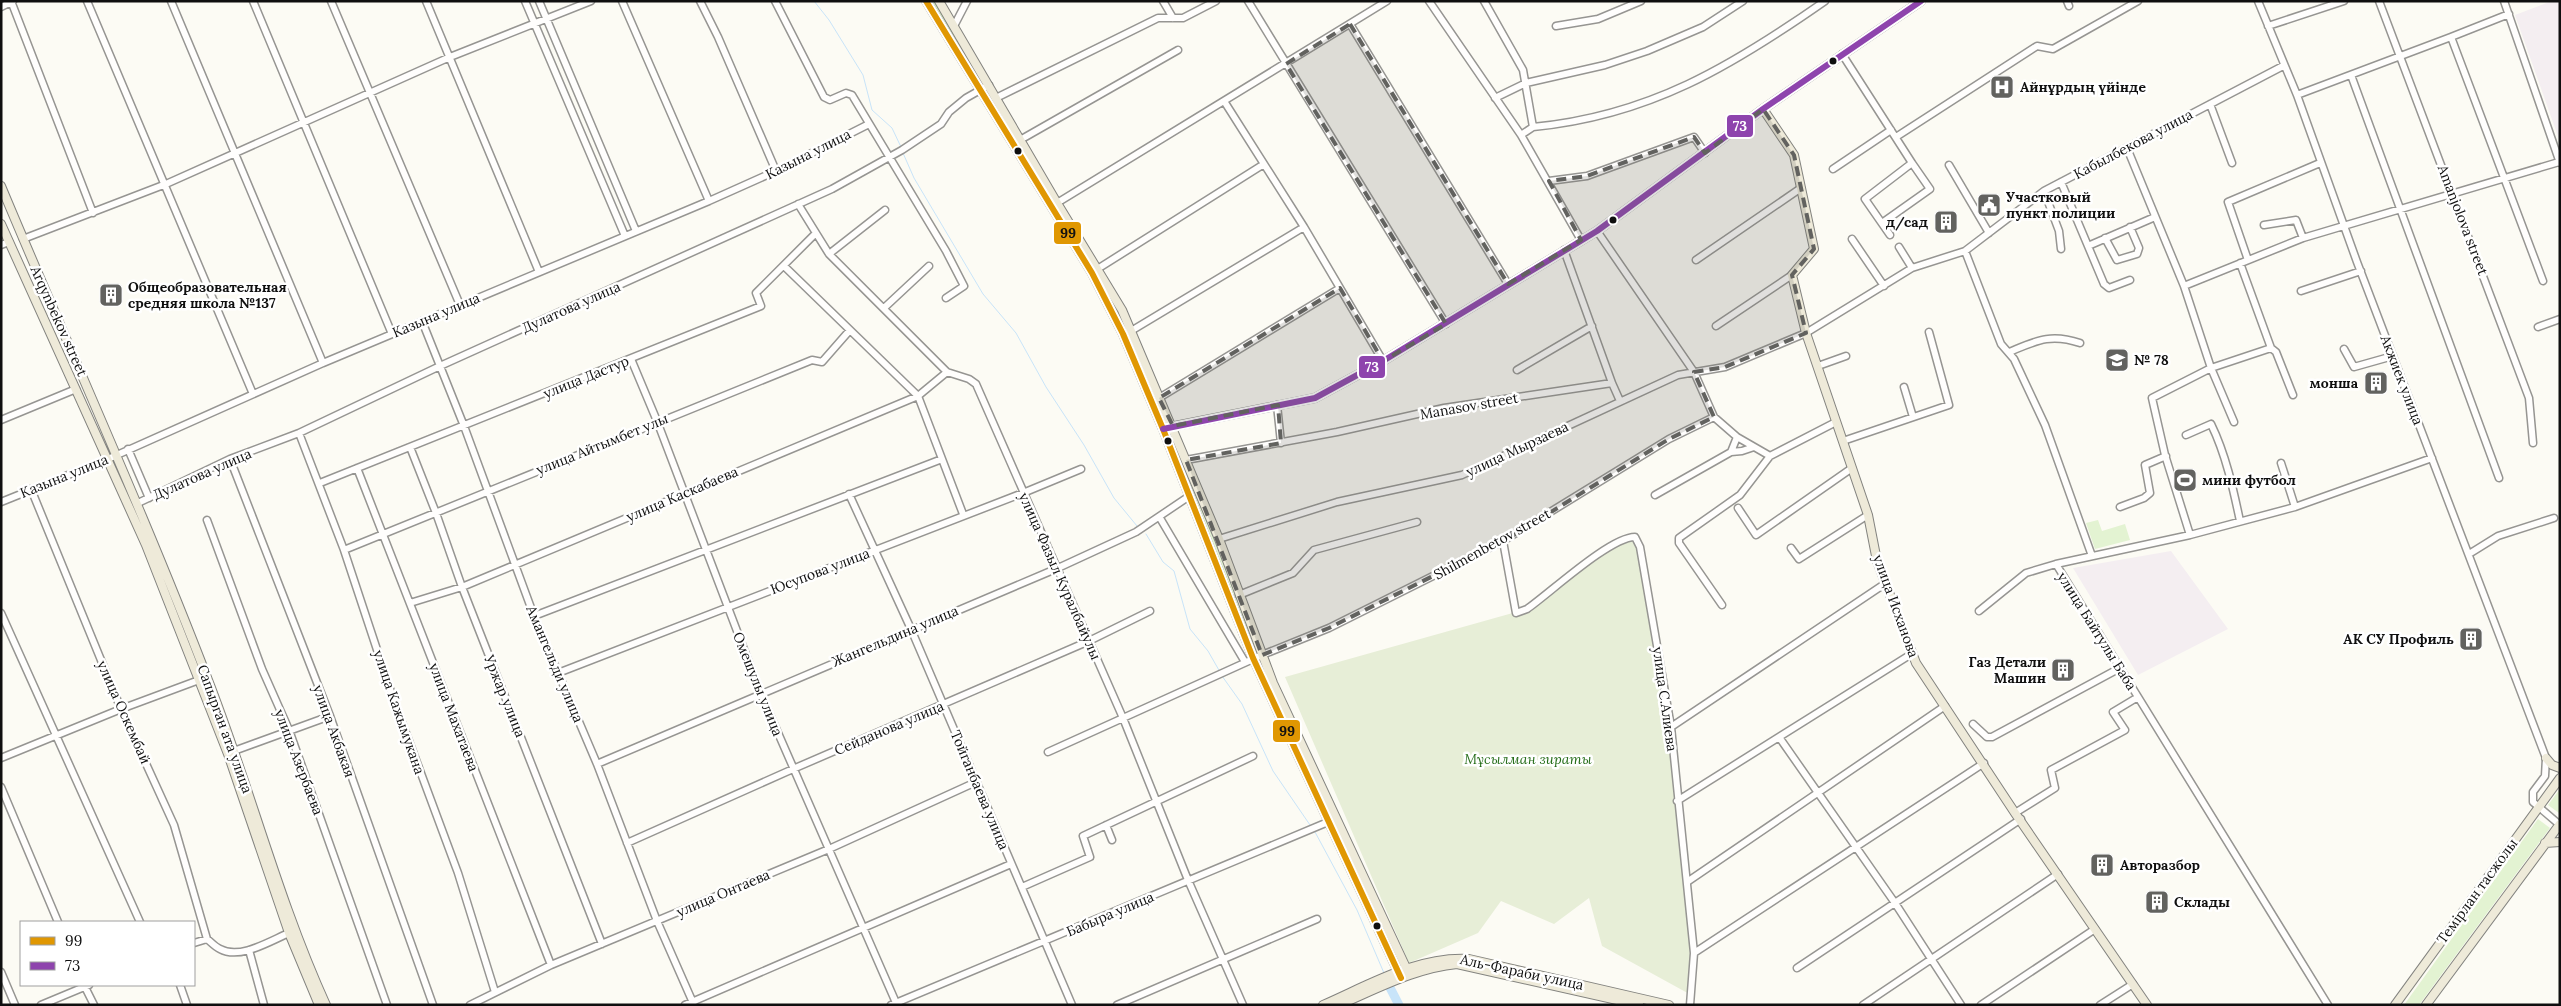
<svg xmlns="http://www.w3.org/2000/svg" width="2561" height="1006" font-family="Lora,serif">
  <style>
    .industrial { fill: #f4eef1 }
    .green { fill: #e3f3d2 }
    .forest { fill: #d3ecc0 }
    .cemetery { fill: #e7eed7 }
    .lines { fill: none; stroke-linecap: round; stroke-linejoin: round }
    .stream { stroke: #c8e4f9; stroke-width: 1 }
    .river { stroke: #c8e4f9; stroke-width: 9 }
    .minor-casing { stroke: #969592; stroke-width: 9 }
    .major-casing { stroke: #83837f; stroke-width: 10 }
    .minor { stroke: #fffefd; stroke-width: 6 }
    .major { stroke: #eeead9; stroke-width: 8 }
    .bus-1-casing { stroke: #fff; stroke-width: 10 }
    .bus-2-casing { stroke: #fff; stroke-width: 10 }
    .bus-1 { stroke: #e09702; stroke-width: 6 }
    .bus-2 { stroke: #8e44ad; stroke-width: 6 }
    .marked { fill: #62625f; fill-opacity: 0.2; stroke: #62625f; stroke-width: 4; stroke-dasharray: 10 6; stroke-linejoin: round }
    .bus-dot { fill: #0f0f0f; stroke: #fff; stroke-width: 2 }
    .labels { text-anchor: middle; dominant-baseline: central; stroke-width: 5; stroke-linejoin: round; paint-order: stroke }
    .poi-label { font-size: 14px; font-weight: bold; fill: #0f0f0f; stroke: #fff; text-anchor: start }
    .street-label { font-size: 14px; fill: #0f0f0f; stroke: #fff }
    .park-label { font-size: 14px; font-style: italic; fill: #256d19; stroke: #fff }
    .line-badge { stroke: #fff; stroke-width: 2 }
    .badge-label { font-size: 14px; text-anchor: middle; font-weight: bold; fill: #fff }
    .pale-badge-label { font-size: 14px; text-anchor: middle; font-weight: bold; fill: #111 }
  </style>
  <rect width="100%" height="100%" fill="#fcfbf4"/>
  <path class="industrial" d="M2552,1H2560V142L2515,15Z
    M2171,551L2228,629L2138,675L2073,568Z"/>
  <path class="green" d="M1172,432L1258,651L1255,652L1167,434Z
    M2098,520L2102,531L2125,524L2130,540L2095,549L2086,523Z
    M2560,789V812L2559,813L2548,805Z
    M2538,819L2550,828L2419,1005H2404Z"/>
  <path class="forest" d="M931,1H935L983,83L980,85Z"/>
  <path class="cemetery" d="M1625,537L1640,547L1671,727L1694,953L1693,996L1602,946L1589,898L1554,924L1501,901L1478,933L1409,963L1285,677L1527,609Z"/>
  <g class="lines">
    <path class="stream" d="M814,1L829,20L863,75L872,110L892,128L901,147
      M903,153L914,178L983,294L1016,333L1046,387L1084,445L1114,498L1137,526
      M1146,534L1163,562L1174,571L1190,629L1208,651L1220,672
      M1222,676L1242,704L1273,771L1310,825
      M1315,832L1357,910L1384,973"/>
    <path class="river" d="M1385,978L1399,1005"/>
    <g class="minor-casing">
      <path id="minor" d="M11,1L93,213
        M87,1L253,394
        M171,1L323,363
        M253,1L392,334
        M331,1L460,305
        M426,1L539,272
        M525,1L625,236
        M539,1L636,231
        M622,1L709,201
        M700,1L718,37L776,171
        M775,1L824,97L830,100L846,93L852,95L946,251L964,286L946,298
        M1163,1L1173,18
        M1248,1L1446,324
        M1429,1L1521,135L1581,240
        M1484,1L1523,70L1533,127L1521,135
        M2067,1L2069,6
        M2258,1L2297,95L2357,262L2546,758L2545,776L2533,792V802L2560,825
        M2379,1L2529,398L2533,443
        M2504,1L2560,163
        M1,7L13,1
        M2509,14L2451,37L2543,281
        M1350,24L1508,284
        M954,26L967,1
        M1556,26L1598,19L1641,1
        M2268,26L2344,1
        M1842,54L1912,163L1865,199L1890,235
        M2351,75L2499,478
        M2297,95L2451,37
        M996,98L1158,18H1183L1216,1
        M1495,98L1526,83L1605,65L1647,51L1703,27L1743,1
        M1224,101L1304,227L1383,361
        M2210,104L2232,163
        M1533,127C1649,116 1732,66 1825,1
        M1896,137L2037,46L2053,49L2138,1
        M1020,140L1178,50
        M2127,148L2184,286L2211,368L2234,422
        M1949,165L1989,233
        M1833,169L1891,130
        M1549,181L1587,176L1694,137L1705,153
        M2061,182L2104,284L2109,288L2130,280
        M2044,191L2059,231L2061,249
        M1057,203L1387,1
        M798,204L829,254L947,372L969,379L976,384L1123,718L1188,880L1243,1005
        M1882,223L1930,189L1912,163
        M2264,225L2296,220L2303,238
        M1597,231L1694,372L1714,417L1737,437L1770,456L1836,422
        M2105,238L2117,260L2137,254L2139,248L2130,227
        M23,239L166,184L450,57L591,1
        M1852,239L1884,286
        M1,245L9,242
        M2088,246L2155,217
        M1899,247L1912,268
        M1965,251L2001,344L2014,359L2045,425L2092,556
        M829,254L885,210
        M1696,260L1801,188
        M2248,260L2228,202L2320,163
        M2240,263L2271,348L2276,352L2293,395
        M784,266L918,396L963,514
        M1099,268L1264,164
        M2184,286L2303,238L2559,162
        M2301,291L2361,271
        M884,308L929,266
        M422,321L464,426L534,616L597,764L657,921L694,1005
        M1716,326L1792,275
        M2538,327L2560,319
        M1131,331L1304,227
        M2344,349L2354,367L2393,356
        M2009,352C2036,341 2050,333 2080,343
        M631,359L657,421L761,694L897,1005
        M1818,366L1846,356
        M1517,370L1592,326
        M1612,383L1620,401
        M1904,387L1913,417
        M1159,398L1340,288
        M1277,405L1281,443
        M1,420L76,389
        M299,433L344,550L393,698L458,873L495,992
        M2186,435L2211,424C2226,455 2233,488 2240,521
        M1843,441L1949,405L1929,332
        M410,447L436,513L462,587L602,944
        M128,449L149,498
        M1731,452L1742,451L1754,447
        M230,459L330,716L433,1005
        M1186,460L1337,432L1444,408L1612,383L1564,250
        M2281,463L2295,507
        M357,468L551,965
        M320,483L761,306L756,293L815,234
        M31,489L121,709L174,825L207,939
        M849,494L911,629L1072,1005
        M1655,495L1731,452L1737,437
        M1,502L108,459L323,363L709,201L776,171L869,124
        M138,503L230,459L299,433L440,366L832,189L902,150L941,124L949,112L966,98L989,85
        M2120,507L2144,498L2150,493L2145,465L2166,456
        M1738,508L1756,535L1852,468
        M1160,518L1245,662
        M207,520L262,669L289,730L387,1005
        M2190,535L2165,455L2152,398L2211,368L2271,348
        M1219,539L1337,502L1462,475L1678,375L1725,367L1806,333L1912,268L1965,251L2044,191L2283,66
        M1503,541L1516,613L1527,609C1550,593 1610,537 1635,537L1640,547L1671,727L1694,953L1690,1005
        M1791,548L1799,559L1868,515
        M344,550L812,360L822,362L850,330
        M2469,554L2498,536L2554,518
        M1239,595L1293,573L1314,550L1417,522
        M410,603L462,587L918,396L947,372
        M1722,605L1679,543V538L1740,495L1770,456
        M1979,611L2026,573L2056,564
        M1,613L140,922
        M534,616L942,459
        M558,673L1023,493L1081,469
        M1973,724L1987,737H1992L2120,668
        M1671,727L1886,583
        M1779,737L1895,903L1961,1005
        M231,752L330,716
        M1048,752L1262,655L1329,628L1503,541L1669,439L1714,417
        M1,758L121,709L199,680
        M597,764L1058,568L1136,532L1188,497
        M1,787L58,922
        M1677,801L1913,653
        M2015,813L2055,788L2051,770L2125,730L2113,712L2138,697
        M1106,825L1112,840
        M627,843L793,769L1089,641L1150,611
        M1687,882L1945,706
        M1022,887L1090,857L1083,836L1253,756
        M194,943L207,939C211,942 215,947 220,949C240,960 270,941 289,933
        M249,950L264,1005
        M1694,953L1984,763
        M1797,968L2021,819
        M1,972L15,1005
        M84,985L94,1005
        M180,985L187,1005
        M41,1005L89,985
        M470,1005L551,965L829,849L976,782
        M685,1005L1011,864
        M891,1005L1328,822
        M1117,1005L1317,919
        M1863,1005L2058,874
        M1981,1005L2095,929
        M2100,1005L2133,984
        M2328,1005L2056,564L2190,535L2295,507L2432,458"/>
    </g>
    <g class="major-casing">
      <path id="major" d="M926,1L1092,273L1123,334L1163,429L1253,658L1401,978
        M939,1L1057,203L1122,310L1219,539L1273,683L1409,974
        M1763,109L1794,155L1814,249L1792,275L1806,333L1868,515L1877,561L1916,663L2015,813L2147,1005
        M1,186C70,351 144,513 208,680C250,787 278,900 326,1005
        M1,224L146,545L228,754L289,933L319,1005
        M1170,427L1315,398L1383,361L1597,231L1763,109L1921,1
        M2546,758L2552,765L2560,768
        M2545,843L2560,842
        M1323,1005C1369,985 1417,956 1469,959L1669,1005
        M1339,1005C1377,989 1415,968 1457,964L1639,1005
        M2395,1005L2560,778
        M2426,1005L2560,824"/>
    </g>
    <use href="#minor" class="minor"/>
    <use href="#major" class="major"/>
    <g class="bus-1-casing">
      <path id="bus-1" d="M926,1L1092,273L1123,334L1163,429L1253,658L1401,978"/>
    </g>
    <g class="bus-2-casing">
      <path id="bus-2" d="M1163,429L1315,398L1383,361L1597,231L1763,109L1921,1"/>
    </g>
    <use href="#bus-1" class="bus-1"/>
    <use href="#bus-2" class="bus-2"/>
  </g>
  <path class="marked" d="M1350,24L1508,284L1581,240L1549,181L1587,176L1694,137L1705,153L1763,109L1794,155L1814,249L1792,275L1806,333L1725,367L1694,372L1714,417L1669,439L1509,538L1329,628L1262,655L1186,460L1281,443L1278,405L1173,426L1159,398L1340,288L1383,361L1446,324L1286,64Z"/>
  <defs>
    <g id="hospital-square" transform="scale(1.25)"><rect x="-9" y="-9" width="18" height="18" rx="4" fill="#62625f" stroke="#fff"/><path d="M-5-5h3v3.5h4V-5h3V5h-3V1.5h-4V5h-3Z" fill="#fff"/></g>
    <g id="civic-square" transform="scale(1.25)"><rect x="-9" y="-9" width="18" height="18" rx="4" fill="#62625f" stroke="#fff"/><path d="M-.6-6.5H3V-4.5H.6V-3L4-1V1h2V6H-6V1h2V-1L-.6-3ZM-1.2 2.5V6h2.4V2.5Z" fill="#fff"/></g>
    <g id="building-square" transform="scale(1.25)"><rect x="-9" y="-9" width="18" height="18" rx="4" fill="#62625f" stroke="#fff"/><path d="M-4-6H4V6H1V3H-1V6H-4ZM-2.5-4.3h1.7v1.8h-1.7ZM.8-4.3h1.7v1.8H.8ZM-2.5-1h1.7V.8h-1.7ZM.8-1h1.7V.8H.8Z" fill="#fff"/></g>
    <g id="school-square" transform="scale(1.25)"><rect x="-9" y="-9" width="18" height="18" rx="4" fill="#62625f" stroke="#fff"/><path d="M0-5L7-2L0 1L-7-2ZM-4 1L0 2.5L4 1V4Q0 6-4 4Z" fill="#fff"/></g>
    <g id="stadium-square" transform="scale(1.25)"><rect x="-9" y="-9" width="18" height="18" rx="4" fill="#62625f" stroke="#fff"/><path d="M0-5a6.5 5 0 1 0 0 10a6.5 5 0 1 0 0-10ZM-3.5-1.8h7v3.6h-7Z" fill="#fff"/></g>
  </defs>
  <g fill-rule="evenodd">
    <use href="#hospital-square" x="2002" y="87"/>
    <use href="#civic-square" x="1989" y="205"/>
    <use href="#building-square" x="1946" y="222"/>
    <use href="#building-square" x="111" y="295"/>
    <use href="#school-square" x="2117" y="360"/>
    <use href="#building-square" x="2376" y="383"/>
    <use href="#stadium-square" x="2185" y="480"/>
    <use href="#building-square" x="2471" y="639"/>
    <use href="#building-square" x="2063" y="670"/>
    <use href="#building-square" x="2102" y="865"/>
    <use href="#building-square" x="2157" y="902"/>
  </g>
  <g class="bus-dot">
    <circle cx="1833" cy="61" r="4.5"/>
    <circle cx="1018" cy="151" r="4.5"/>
    <circle cx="1613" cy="220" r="4.5"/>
    <circle cx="1168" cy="441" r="4.5"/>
    <circle cx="1377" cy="926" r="4.5"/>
  </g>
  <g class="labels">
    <g class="poi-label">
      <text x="2020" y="87">Айнұрдың үйінде</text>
      <text x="2006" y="197">Участковый<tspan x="2006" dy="16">пункт полиции</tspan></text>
      <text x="1928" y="222" text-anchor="end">д/сад</text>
      <text x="128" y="287">Общеобразовательная<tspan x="128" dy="16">средняя школа №137</tspan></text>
      <text x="2134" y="360">№ 78</text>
      <text x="2358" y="383" text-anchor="end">монша</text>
      <text x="2202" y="480">мини футбол</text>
      <text x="2454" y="639" text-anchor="end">АК СУ Профиль</text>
      <text x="2046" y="662" text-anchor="end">Газ Детали<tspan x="2046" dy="16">Машин</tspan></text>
      <text x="2120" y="865">Авторазбор</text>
      <text x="2174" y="902">Склады</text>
    </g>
    <g class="street-label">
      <text transform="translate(2133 144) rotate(-28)">Кабылбекова улица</text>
      <text transform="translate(808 154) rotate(-27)">Казына улица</text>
      <text transform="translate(2463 220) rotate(69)">Amanjolova street</text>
      <text transform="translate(571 307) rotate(-24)">Дулатова улица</text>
      <text transform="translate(436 315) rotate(-23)">Казына улица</text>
      <text transform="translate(59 321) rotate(66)">Arqynbekov street</text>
      <text transform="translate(586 377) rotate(-22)">улица Дастур</text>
      <text transform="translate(2402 380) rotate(69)">Акжиек улица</text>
      <text transform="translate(1469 406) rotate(-10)">Manasov street</text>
      <text transform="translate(602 444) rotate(-22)">улица Айтымбет улы</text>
      <text transform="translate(1517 449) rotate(-25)">улица Мырзаева</text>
      <text transform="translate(202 474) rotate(-24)">Дулатова улица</text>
      <text transform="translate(64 476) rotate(-22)">Казына улица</text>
      <text transform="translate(682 494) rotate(-23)">улица Каскабаева</text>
      <text transform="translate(1492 544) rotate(-29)">Shilmenbetov street</text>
      <text transform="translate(820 571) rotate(-21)">Юсупова улица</text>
      <text transform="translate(1060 576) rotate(66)">улица Фазыл Куралбайулы</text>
      <text transform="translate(1896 606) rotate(70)">улица Исханова</text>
      <text transform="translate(2097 631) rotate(58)">улица Байтулы Баба</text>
      <text transform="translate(895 636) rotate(-23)">Жангельдина улица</text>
      <text transform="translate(555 664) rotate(67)">Амангельди улица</text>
      <text transform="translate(758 684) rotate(68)">Омешулы улица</text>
      <text transform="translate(505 696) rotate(68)">Уржар улица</text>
      <text transform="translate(1665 699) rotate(82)">улица С.Алиева</text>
      <text transform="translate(124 712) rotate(66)">улица Оскембай</text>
      <text transform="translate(399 712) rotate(71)">улица Кажымукана</text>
      <text transform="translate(454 717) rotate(69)">улица Махатаева</text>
      <text transform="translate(889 728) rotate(-23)">Сейданова улица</text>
      <text transform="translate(225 729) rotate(70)">Сапырган ата улица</text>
      <text transform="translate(334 731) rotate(70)">улица Акбакая</text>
      <text transform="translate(299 762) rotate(69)">улица Азербаева</text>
      <text transform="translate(980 790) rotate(67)">Тойганбаева улица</text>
      <text transform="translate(2477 891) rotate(-54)">Темірлан тасжолы</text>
      <text transform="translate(723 893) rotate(-23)">улица Онтаева</text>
      <text transform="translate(1110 914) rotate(-23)">Бабыра улица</text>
      <text transform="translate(1522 972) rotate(12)">Аль-Фараби улица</text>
    </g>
    <g class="park-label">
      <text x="1528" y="759">Мұсылман зираты</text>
    </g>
  </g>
  <g class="line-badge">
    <rect x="1726" y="114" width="28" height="24" rx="5" fill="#8e44ad"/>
    <rect x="1053" y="221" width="29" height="24" rx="5" fill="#e09702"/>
    <rect x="1358" y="355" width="28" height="24" rx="5" fill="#8e44ad"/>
    <rect x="1272" y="719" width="29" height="24" rx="5" fill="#e09702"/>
  </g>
  <g class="badge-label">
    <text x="1740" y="131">73</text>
    <text x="1372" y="372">73</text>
  </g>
  <g class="pale-badge-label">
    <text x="1068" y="238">99</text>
    <text x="1287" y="736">99</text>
  </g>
  <rect width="2561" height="1006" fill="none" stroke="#0f0f0f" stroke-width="5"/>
  <rect x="20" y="921" width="175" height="65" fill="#ffffff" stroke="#9f9f9f"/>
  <rect x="30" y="937" width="25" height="8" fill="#e09702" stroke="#9f9f9f"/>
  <text x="65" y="946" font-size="15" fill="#0f0f0f">99</text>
  <rect x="30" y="962" width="25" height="8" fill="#8e44ad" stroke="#9f9f9f"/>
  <text x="65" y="971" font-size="15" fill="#0f0f0f">73</text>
</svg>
